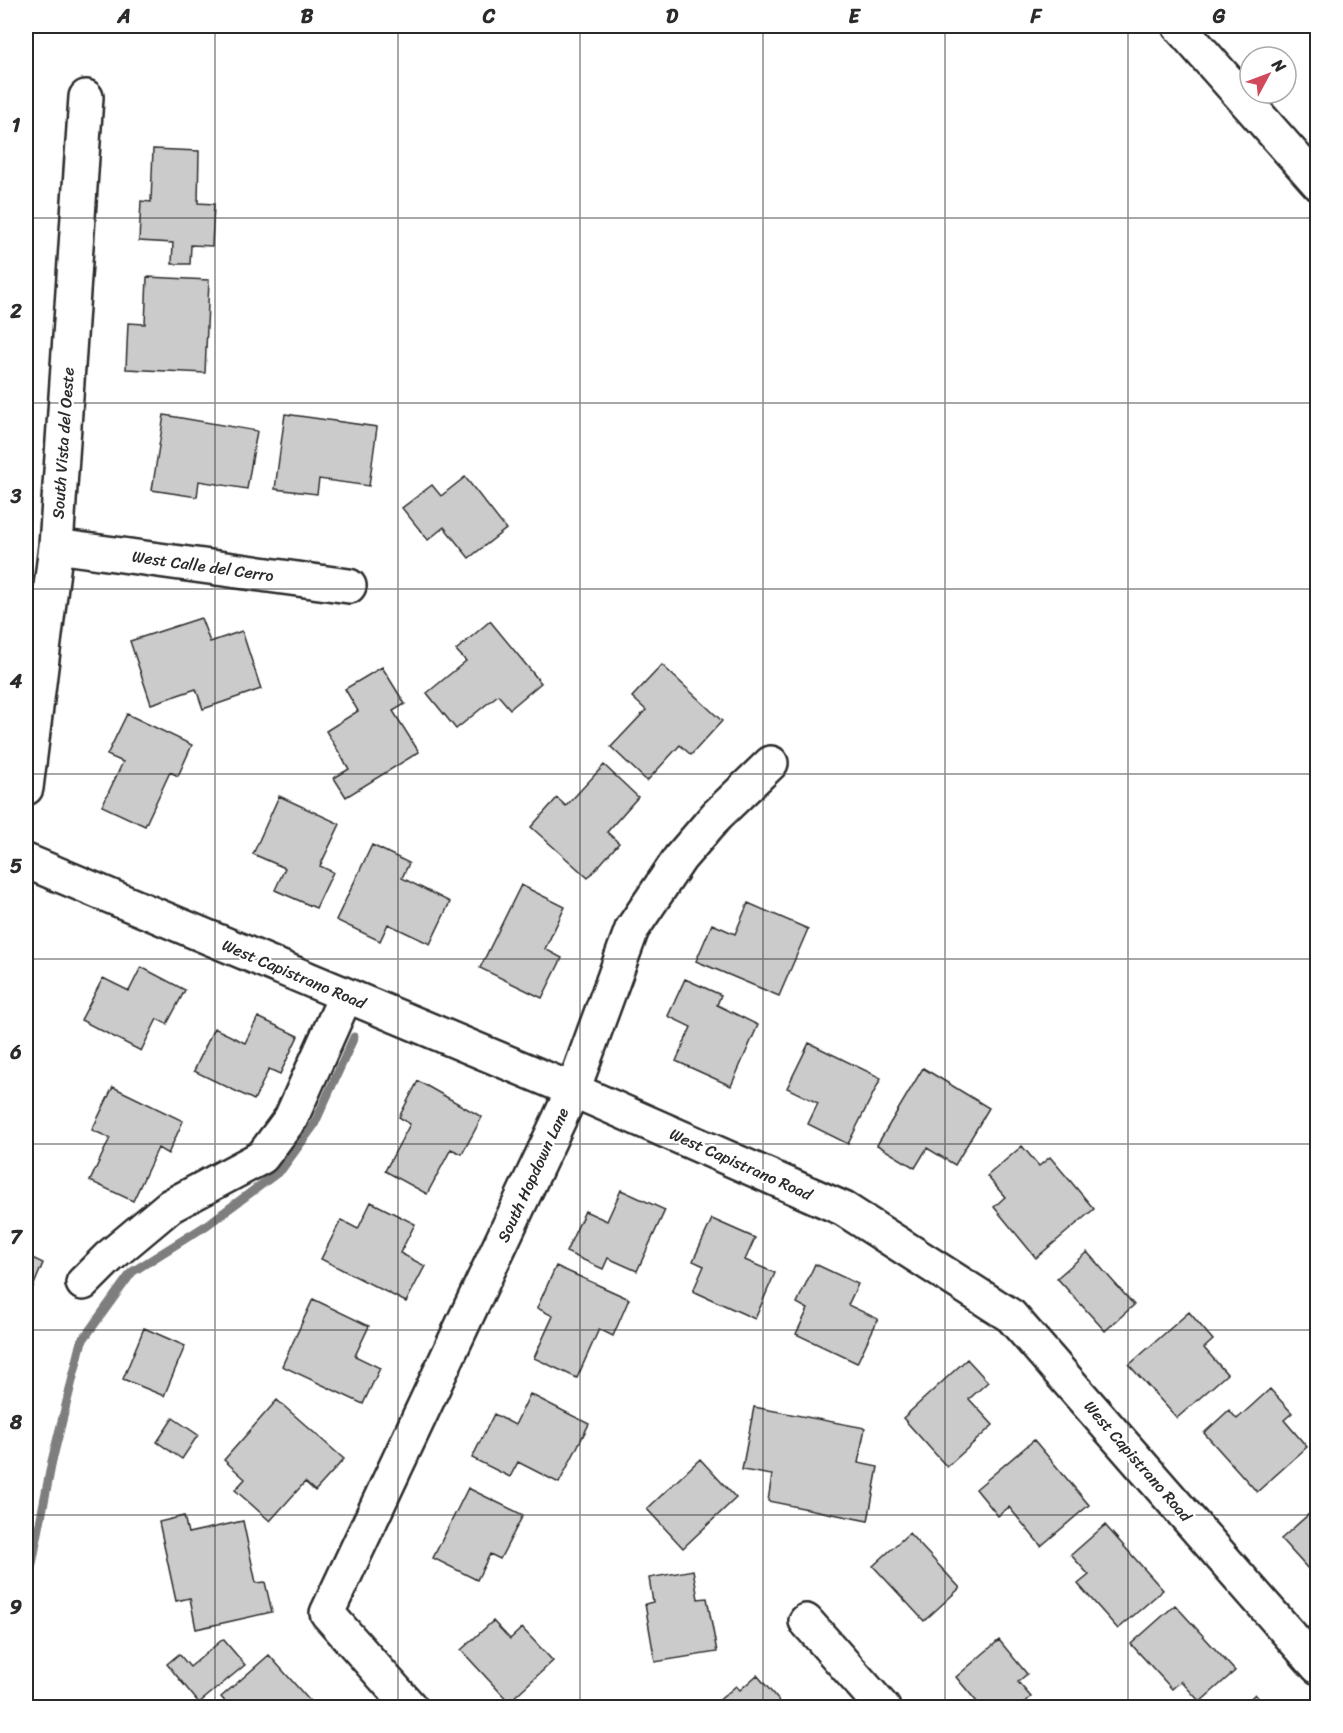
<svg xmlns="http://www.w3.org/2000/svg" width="1343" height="1733" font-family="Sriracha,sans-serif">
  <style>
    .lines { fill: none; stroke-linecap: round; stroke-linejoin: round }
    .stream { stroke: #7e7e7e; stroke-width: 9 }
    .building { fill: #cbcbcb; stroke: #2b2b2b; stroke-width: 1.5 }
    .minor-casing { stroke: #2b2b2b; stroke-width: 38 }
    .minor { stroke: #fff; stroke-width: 33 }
    .grid { fill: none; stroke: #2b2b2b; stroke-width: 1.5; stroke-opacity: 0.55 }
    .labels { text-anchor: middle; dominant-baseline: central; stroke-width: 4.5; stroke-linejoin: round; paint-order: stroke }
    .street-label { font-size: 16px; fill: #2b2b2b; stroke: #fff }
    .neatline { fill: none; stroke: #2b2b2b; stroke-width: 2 }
    .grid-label { font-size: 20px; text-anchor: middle; font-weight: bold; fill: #2b2b2b }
  </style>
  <rect width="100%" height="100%" fill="#fff"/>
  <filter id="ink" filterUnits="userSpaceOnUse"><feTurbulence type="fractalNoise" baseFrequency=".0167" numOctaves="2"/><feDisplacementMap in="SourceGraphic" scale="12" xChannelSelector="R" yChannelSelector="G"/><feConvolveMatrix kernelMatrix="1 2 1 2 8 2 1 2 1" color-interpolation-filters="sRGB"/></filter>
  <g filter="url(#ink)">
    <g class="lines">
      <path class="stream" d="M26,1595L52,1461L82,1341L132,1272L207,1225L281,1170L314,1125L354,1037"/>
    </g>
    <path class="building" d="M153,149L199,151L198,203L214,204L212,246L191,245L190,264H172L173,243L139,241L141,201L151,202Z
      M147,277L209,280L205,373L126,369L128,323L145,324Z
      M285,414L377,427L369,486L319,479L317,494L275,489Z
      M164,415L257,431L247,489L199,481L197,497L152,490Z
      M465,477L506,529L469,558L444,527L428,540L402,508L432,485L441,496Z
      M201,618L210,642L242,631L261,689L203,709L196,689L151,704L130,641Z
      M490,621L541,683L510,709L498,695L456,729L427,693L466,661L456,650Z
      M662,665L722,721L691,755L680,745L647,781L611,747L646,710L632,697Z
      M382,667L405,704L393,711L419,752L346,797L334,778L349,769L326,731L358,711L345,689Z
      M127,714L192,745L178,776L170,772L145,826L102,806L123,762L107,755Z
      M604,765L638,797L607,832L619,843L588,878L531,827L557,798L566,806Z
      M279,796L340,824L320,866L333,872L316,908L275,890L285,868L253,854Z
      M372,845L409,863L402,878L450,902L430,944L388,924L380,941L336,920Z
      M521,885L565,907L545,949L562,958L542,998L480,968Z
      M748,903L808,929L779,996L696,961L712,924L735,934Z
      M141,967L185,990L167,1024L157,1019L141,1051L81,1020L103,978L129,991Z
      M685,979L721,995L717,1005L758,1025L731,1086L676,1061L691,1027L668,1016Z
      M258,1017L298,1036L280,1074L269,1069L254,1100L194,1071L214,1028L245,1043Z
      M809,1043L881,1078L848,1144L808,1124L818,1103L787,1088Z
      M923,1068L989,1108L955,1165L927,1148L915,1168L877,1145Z
      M418,1081L482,1117L462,1154L451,1149L427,1194L385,1171L410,1124L399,1117Z
      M113,1087L183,1121L168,1154L158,1148L133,1201L90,1181L110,1138L92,1130Z
      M1022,1146L1039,1166L1050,1157L1094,1209L1036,1258L994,1207L1005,1197L987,1176Z
      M621,1190L665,1210L637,1271L608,1258L603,1269L566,1252L585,1211L607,1221Z
      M371,1202L415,1224L400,1253L425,1266L406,1302L321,1259L341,1220L358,1229Z
      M712,1219L755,1238L745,1260L775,1273L755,1319L693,1291L704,1266L693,1261Z
      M1087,1252L1134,1305L1105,1331L1057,1278Z
      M26,1255L43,1263L26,1304Z
      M815,1264L858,1284L848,1305L878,1319L857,1363L796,1334L808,1309L797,1303Z
      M556,1266L629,1299L613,1336L599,1329L577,1378L534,1358L553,1316L537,1308Z
      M313,1299L369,1326L355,1356L380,1368L363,1404L282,1366Z
      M1189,1312L1213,1340L1204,1348L1227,1374L1177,1418L1129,1365Z
      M144,1328L185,1346L164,1396L123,1379Z
      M967,1359L988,1382L969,1399L993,1425L947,1467L903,1418Z
      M1270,1389L1292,1413L1284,1420L1307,1447L1257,1492L1204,1433L1229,1410L1237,1419Z
      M530,1394L589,1424L559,1483L518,1462L510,1477L472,1458L494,1414L515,1425Z
      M277,1400L344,1459L315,1491L305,1482L270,1521L235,1490L245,1479L224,1460Z
      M754,1407L865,1428L858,1463L878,1467L868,1521L768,1501L772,1475L742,1470Z
      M173,1418L198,1435L182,1459L157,1442Z
      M1034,1440L1089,1505L1041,1546L1009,1507L998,1516L976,1489Z
      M700,1459L736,1498L683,1548L647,1509Z
      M468,1488L523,1515L500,1559L490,1554L477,1580L433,1558Z
      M1318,1506V1580L1281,1539Z
      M184,1516L188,1533L243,1521L256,1583L265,1582L272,1612L196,1629L190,1598L176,1601L159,1522Z
      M1105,1525L1163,1590L1118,1629L1078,1584L1089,1575L1071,1555Z
      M909,1533L960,1588L924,1621L873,1566Z
      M693,1570L698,1599L707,1598L717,1652L655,1662L645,1604L653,1602L649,1578Z
      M1175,1605L1235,1671L1200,1702L1181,1681L1172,1689L1131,1644Z
      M493,1621L510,1639L522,1628L553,1661L509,1702L461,1650Z
      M223,1639L245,1665L199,1703L167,1664L179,1654L190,1667Z
      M999,1640L1027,1674L1018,1682L1031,1697L1018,1708H982L956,1677Z
      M269,1655L316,1708H231L221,1697Z
      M757,1675L785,1708H710L736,1686L740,1690Z
      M1255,1694L1267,1708H1240Z"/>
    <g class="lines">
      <g class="minor-casing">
        <path id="minor" d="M1179,26L1318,183
          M56,546L349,586
          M26,788L56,546L86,97
          M26,861L573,1090L844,1209L1011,1316L1318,1667
          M83,1283L109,1257L170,1206L262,1157L291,1118L346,995
          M806,1621L883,1708
          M411,1708L327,1613L573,1090L632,929L680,858L717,815L771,763"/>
      </g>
      <use href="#minor" class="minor"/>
    </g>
  </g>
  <path class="grid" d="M215,26V1708M398,26V1708M580,26V1708M763,26V1708M945,26V1708M1128,26V1708M26,218H1318M26,403H1318M26,589H1318M26,774H1318M26,959H1318M26,1144H1318M26,1330H1318M26,1515H1318"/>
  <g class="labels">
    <g class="street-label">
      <text transform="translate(63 443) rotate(-86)">South Vista del Oeste</text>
      <text transform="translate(203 566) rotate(8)">West Calle del Cerro</text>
      <text transform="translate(294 974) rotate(23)">West Capistrano Road</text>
      <text transform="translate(741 1164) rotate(24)">West Capistrano Road</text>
      <text transform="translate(533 1175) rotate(-65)">South Hopdown Lane</text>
      <text transform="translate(1138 1461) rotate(49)">West Capistrano Road</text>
    </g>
  </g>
  <rect width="1343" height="1733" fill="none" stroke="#fff" stroke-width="66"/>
  <g transform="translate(1268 75) rotate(49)"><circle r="28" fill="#ffffff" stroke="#aaaaaa" stroke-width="1.5"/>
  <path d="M0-4.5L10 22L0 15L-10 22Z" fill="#d1495b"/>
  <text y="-9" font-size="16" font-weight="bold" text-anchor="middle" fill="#2b2b2b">N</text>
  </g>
  <rect x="33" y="33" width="1277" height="1667" class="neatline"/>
  <g class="grid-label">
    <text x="124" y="23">A</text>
    <text x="307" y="23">B</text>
    <text x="489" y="23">C</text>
    <text x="672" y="23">D</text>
    <text x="854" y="23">E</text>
    <text x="1036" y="23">F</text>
    <text x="1219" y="23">G</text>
    <text x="16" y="132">1</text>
    <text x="16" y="318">2</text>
    <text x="16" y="503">3</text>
    <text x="16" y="688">4</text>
    <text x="16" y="873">5</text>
    <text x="16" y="1059">6</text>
    <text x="16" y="1244">7</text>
    <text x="16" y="1429">8</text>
    <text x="16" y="1614">9</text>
  </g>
</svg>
